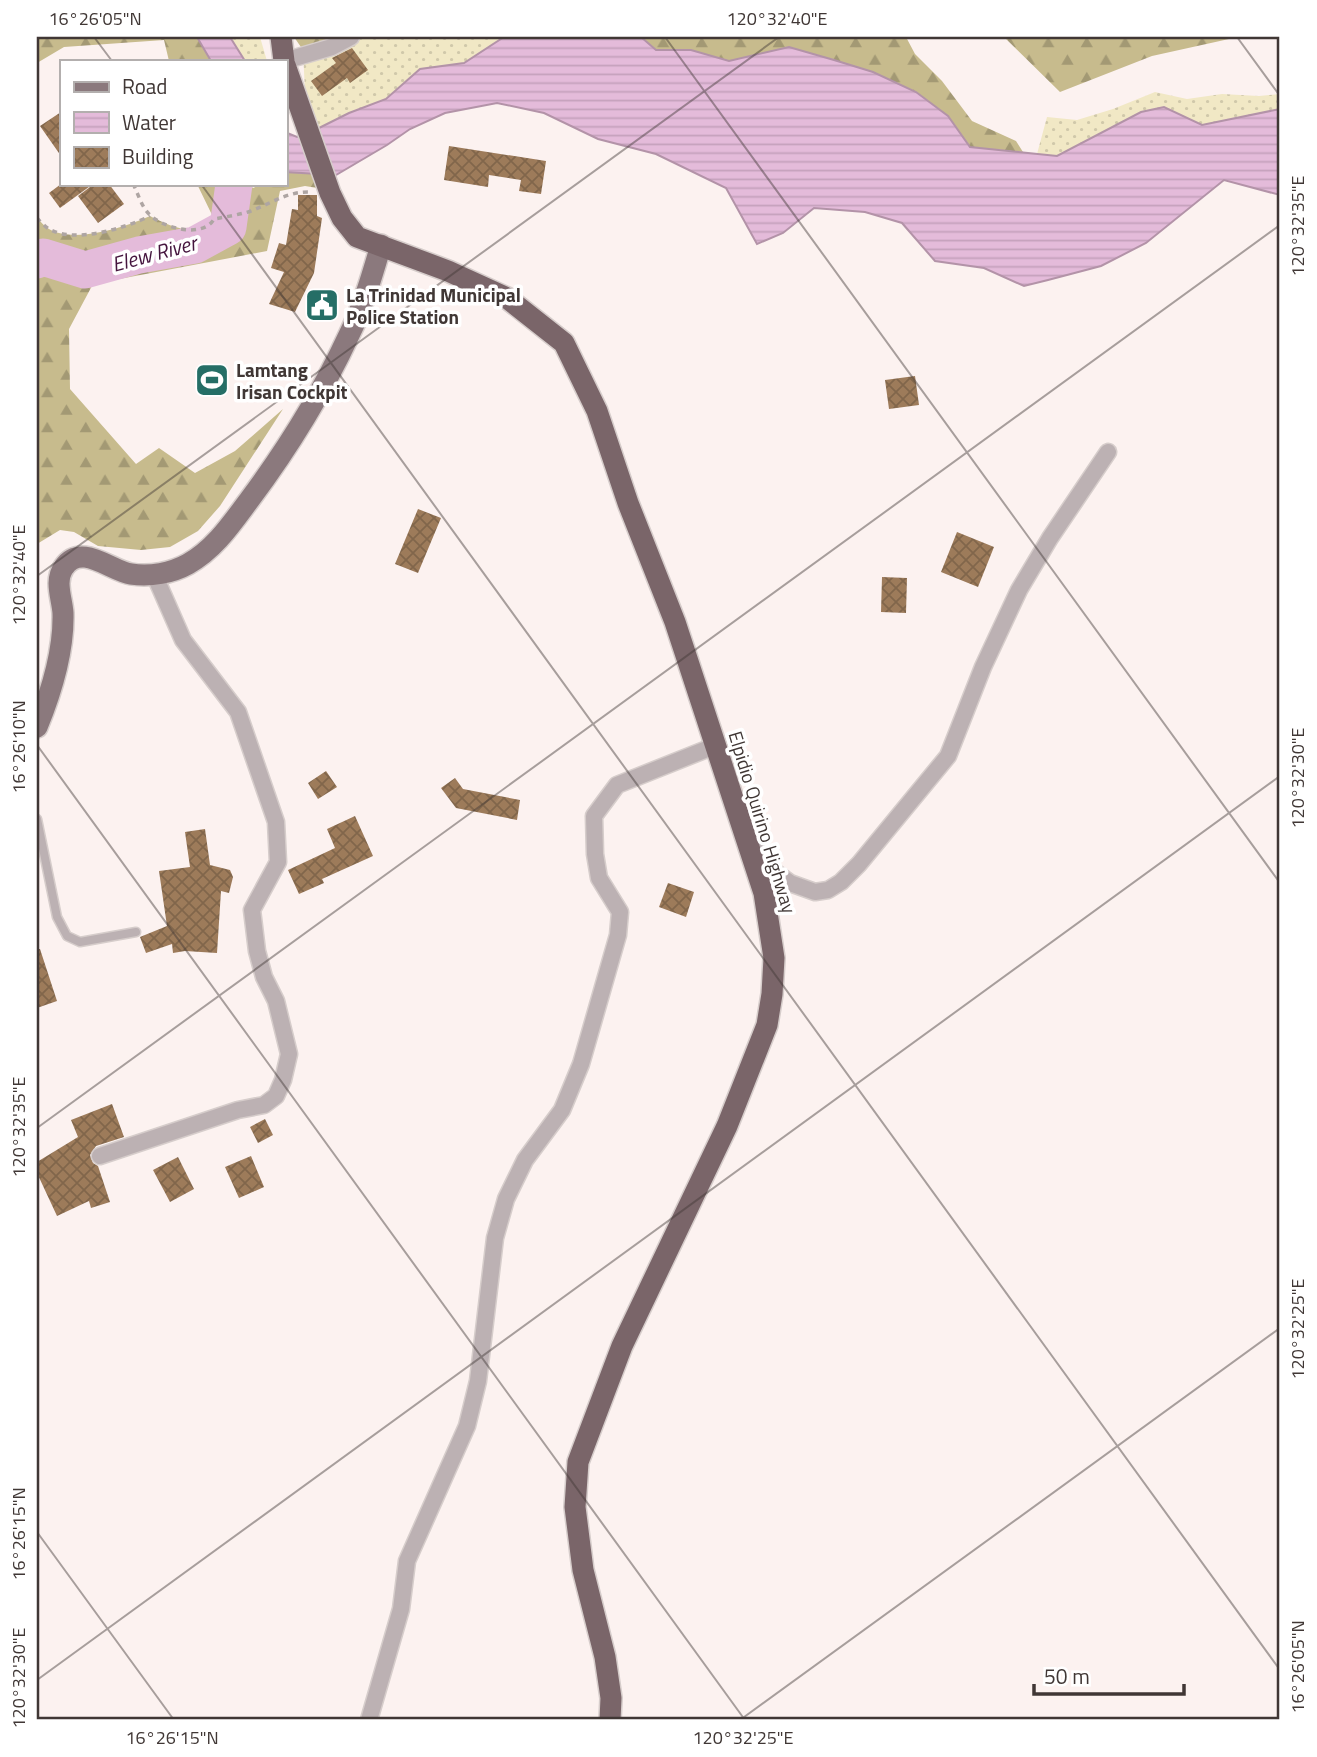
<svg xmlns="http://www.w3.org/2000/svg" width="1317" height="1757" font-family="'Titillium Web',sans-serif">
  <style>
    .grass { fill: url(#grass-dots) }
    .forest { fill: url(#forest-firs) }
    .water { fill: url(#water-rules); stroke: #b393a8; stroke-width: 2 }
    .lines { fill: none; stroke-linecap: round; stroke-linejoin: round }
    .river { stroke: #e4bbda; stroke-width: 37 }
    .building { fill: url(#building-cross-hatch) }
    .lane-casing { stroke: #d6cdcb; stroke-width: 11 }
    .street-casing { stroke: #d6cdcb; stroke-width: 19 }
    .primary-casing { stroke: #d6cdcb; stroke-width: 24 }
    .highway-casing { stroke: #d6cdcb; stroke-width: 24 }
    .path { stroke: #aea5a3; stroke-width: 3.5; stroke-dasharray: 5 5; stroke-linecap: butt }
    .lane { stroke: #bcb1b3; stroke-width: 8 }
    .street { stroke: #bcb1b3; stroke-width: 16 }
    .primary { stroke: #8b797d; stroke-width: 21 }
    .highway { stroke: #7a6569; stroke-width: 21 }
    .ticks { fill: none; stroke: #403735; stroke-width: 2; stroke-opacity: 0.45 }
    .labels { text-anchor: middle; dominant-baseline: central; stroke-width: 7; stroke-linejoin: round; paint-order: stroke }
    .poi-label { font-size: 19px; font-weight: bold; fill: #403735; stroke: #fff; text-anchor: start }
    .street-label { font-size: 19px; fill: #403735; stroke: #fff }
    .water-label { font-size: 21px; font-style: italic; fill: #45153e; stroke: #fff }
    .neatline { fill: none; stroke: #403735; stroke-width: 2.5 }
    .ticks-label { font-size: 18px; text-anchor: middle; fill: #403735 }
  </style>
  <defs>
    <pattern id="grass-dots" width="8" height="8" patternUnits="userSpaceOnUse" patternTransform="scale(1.75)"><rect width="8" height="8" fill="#f1e8c5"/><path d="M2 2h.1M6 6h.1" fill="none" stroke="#d0c8aa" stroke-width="1.8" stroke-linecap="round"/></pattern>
    <pattern id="forest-firs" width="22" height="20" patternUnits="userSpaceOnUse" patternTransform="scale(1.75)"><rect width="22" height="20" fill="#c7bb8d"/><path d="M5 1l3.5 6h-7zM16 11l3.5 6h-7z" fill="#a39974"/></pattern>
    <pattern id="water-rules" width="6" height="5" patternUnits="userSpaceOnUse" patternTransform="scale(1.75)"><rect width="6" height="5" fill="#e4bbda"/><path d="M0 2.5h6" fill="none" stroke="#c5a1bc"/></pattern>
    <pattern id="building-cross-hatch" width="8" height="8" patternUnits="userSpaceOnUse" patternTransform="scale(1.75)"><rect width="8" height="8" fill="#9d7b5a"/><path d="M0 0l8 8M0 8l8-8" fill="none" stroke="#81664b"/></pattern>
  </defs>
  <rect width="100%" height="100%" fill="#fcf2f0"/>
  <path class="grass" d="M230,37H260L267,61H245Z
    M339,37H504L464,63L420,69L386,99L349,113L319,128L305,92L303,50Z
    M1155,92L1187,99L1222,94L1259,96L1280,94V109L1202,125L1164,107L1141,112L1057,156L1037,154L1047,117L1077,120L1113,109Z"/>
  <path class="forest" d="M37,37H197L211,61H169L164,40L64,47L37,63Z
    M294,37H339L303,50Z
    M641,37H906L915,54L942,81L972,121L1016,141L1023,152L970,147L948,116L789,47L729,61L691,50H656Z
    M1004,37H1238L1152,56L1060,92Z
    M285,172L311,174L317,188L305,186L280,191L267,251L93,284L69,329L70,389L136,464L159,448L195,473L235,451L283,409L220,506L198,531L170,547L141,550L98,546L74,532L60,530L37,544V218C40,221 44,226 49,229C75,244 125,227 150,216C167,225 202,241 214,219L197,184H249L253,188L262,184H285Z"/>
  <path class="water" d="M197,37H230L245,61H211Z
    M504,37H641L656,50H691L729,61L789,47L834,60L873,72L916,92L948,116L970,147L1057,156L1141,112L1164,107L1202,125L1280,109V195L1224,180L1146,243L1101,266L1048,280L1024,286L984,268L935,261L902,223L865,212L814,208L783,233L757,244L726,188L656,154L598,139L544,113L497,103L445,113L410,129L387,145L336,175L285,172V132L297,137L319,128L349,113L386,99L420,69L464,63Z"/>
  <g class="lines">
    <path class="river" d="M37,260L43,257L85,270L139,255L195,245L228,227L234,184"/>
  </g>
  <path class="building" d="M352,48L368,70L350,83L347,78L322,96L311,81L336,63L332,58Z
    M61,112V156L40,126Z
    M449,146L546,161L541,194L519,191L521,180L489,175L488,187L444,180Z
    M61,184H93L60,208L49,193Z
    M94,184H109L124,204L98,223L78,196Z
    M298,195H317V216L322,218L314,273L295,312L269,304L284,272L271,268L279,243L286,245L292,209L298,210Z
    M915,376L919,405L889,409L885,380Z
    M418,509L441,518L418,573L395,564Z
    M957,532L994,547L978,587L941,572Z
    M882,577L907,578L906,613L881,612Z
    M326,771L337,787L318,799L308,783Z
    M455,778L463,789L520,800L517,820L456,808L441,788Z
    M355,816L373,856L322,879L324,883L299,894L288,870L335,848L327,829Z
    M205,829L210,865L230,870L233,877L229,893L221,891L217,953L185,951L173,953L172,944L146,953L140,937L167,926L159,871L190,867L185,832Z
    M668,883L694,892L686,917L659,907Z
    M37,949H40L57,1001L37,1008Z
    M112,1104L124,1137L96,1146L90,1155L93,1163L98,1166L110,1202L91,1208L89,1201L57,1216L37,1173V1162L78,1137L71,1120Z
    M265,1119L273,1135L258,1143L250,1127Z
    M251,1156L264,1187L239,1198L225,1167Z
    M178,1157L194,1189L170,1202L153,1170Z"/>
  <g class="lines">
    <g class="lane-casing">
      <path id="lane" d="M37,819L57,917L67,936L80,942L136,932"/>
    </g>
    <g class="street-casing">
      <path id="street" d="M284,61L332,47L351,37
        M751,844L775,872L790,883L815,892L828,890L841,882L859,864L948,756L983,667L1019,590L1050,538L1108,452
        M100,1156L238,1110L264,1105L276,1096L283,1080L289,1054L276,1001L264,977L257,951L252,910L278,862L276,822L238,712L183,640L154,574
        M369,1720L401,1609L407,1561L467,1426L478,1381L495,1238L506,1199L525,1160L562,1110L581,1064L618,935L620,912L599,878L595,854L594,816L617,785L717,745"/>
    </g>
    <g class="primary-casing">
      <path id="primary" d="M37,727C51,693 64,651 63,613C62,598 54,581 64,567C81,542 111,571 131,574C150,577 172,573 188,564C215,549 232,523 250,499C288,448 322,393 349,335C363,307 372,276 381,245"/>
    </g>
    <g class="highway-casing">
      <path id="highway" d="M281,37L284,61
        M285,65L330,193L342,218L357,237L448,271L507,298L564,343L597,411L628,503L675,622L764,893L774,958L772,994L767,1025L727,1126L622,1346L578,1462L575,1507L583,1570L605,1657L611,1698L610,1720"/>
    </g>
    <path class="path" d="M81,184L82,185
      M133,184C138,193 141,206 149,214C162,228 203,239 214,219C225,217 237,215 248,212C269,205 285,192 308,192
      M37,218C40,221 44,226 49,229C75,244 125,228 150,216"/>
    <use href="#lane" class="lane"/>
    <use href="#street" class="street"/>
    <use href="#primary" class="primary"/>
    <use href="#highway" class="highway"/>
  </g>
  <path class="ticks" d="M94,37L112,61M665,37L1280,883M1237,37L1280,96M201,184L1280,1670M37,576L779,37M37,745L745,1720M37,1128L1280,225M37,1532L174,1720M37,1680L1280,776M740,1720L1280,1328"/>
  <defs>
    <g id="civic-square" transform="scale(1.75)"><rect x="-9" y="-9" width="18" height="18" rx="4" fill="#256e66" stroke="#fff"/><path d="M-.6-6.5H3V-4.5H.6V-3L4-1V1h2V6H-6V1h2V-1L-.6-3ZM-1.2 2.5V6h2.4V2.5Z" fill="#fff"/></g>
    <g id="stadium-square" transform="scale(1.75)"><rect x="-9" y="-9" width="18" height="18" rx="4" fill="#256e66" stroke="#fff"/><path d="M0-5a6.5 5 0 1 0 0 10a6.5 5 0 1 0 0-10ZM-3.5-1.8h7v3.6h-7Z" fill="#fff"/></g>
  </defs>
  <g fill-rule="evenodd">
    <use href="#civic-square" x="322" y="305"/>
    <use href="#stadium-square" x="212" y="380"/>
  </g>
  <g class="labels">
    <g class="poi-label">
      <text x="346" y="294">La Trinidad Municipal<tspan x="346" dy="22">Police Station</tspan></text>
      <text x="236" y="369">Lamtang<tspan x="236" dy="22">Irisan Cockpit</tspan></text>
    </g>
    <g class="street-label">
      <text transform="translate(763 822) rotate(73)">Elpidio Quirino Highway</text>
    </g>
    <g class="water-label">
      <text transform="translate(154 253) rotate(-15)">Elew River</text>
    </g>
  </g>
  <rect width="1317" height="1757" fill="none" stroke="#ffffff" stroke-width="77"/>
  <rect x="60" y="60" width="228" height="126" fill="#ffffff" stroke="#b3afae" stroke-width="2"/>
  <rect x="74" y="82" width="35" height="10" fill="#8b797d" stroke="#b3afae" stroke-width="2"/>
  <text x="122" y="94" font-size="21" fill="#403735">Road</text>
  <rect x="74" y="112" width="35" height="21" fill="url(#water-rules)" stroke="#b3afae" stroke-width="2"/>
  <text x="122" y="130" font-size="21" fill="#403735">Water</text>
  <rect x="74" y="147" width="35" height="21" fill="url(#building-cross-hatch)" stroke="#b3afae" stroke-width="2"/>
  <text x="122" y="164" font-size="21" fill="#403735">Building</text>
  <path d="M1034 1684v10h150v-10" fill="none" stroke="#403735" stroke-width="3.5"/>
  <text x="1044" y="1684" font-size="21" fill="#403735" stroke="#ffffff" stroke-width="5" paint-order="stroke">50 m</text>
  <rect x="38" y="38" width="1240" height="1680" class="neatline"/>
  <g class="ticks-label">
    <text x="95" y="25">16°26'05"N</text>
    <text x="777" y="25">120°32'40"E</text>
    <text transform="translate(1298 226) rotate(-90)" y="6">120°32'35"E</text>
    <text transform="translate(19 575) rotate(-90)" y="6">120°32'40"E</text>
    <text transform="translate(19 747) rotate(-90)" y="6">16°26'10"N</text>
    <text transform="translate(1298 778) rotate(-90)" y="6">120°32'30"E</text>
    <text transform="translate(19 1127) rotate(-90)" y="6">120°32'35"E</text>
    <text transform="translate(1298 1329) rotate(-90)" y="6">120°32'25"E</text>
    <text transform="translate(19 1534) rotate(-90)" y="6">16°26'15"N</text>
    <text transform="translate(1298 1667) rotate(-90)" y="6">16°26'05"N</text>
    <text transform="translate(19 1678) rotate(-90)" y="6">120°32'30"E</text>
    <text x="172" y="1744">16°26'15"N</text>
    <text x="743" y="1744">120°32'25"E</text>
  </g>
</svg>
